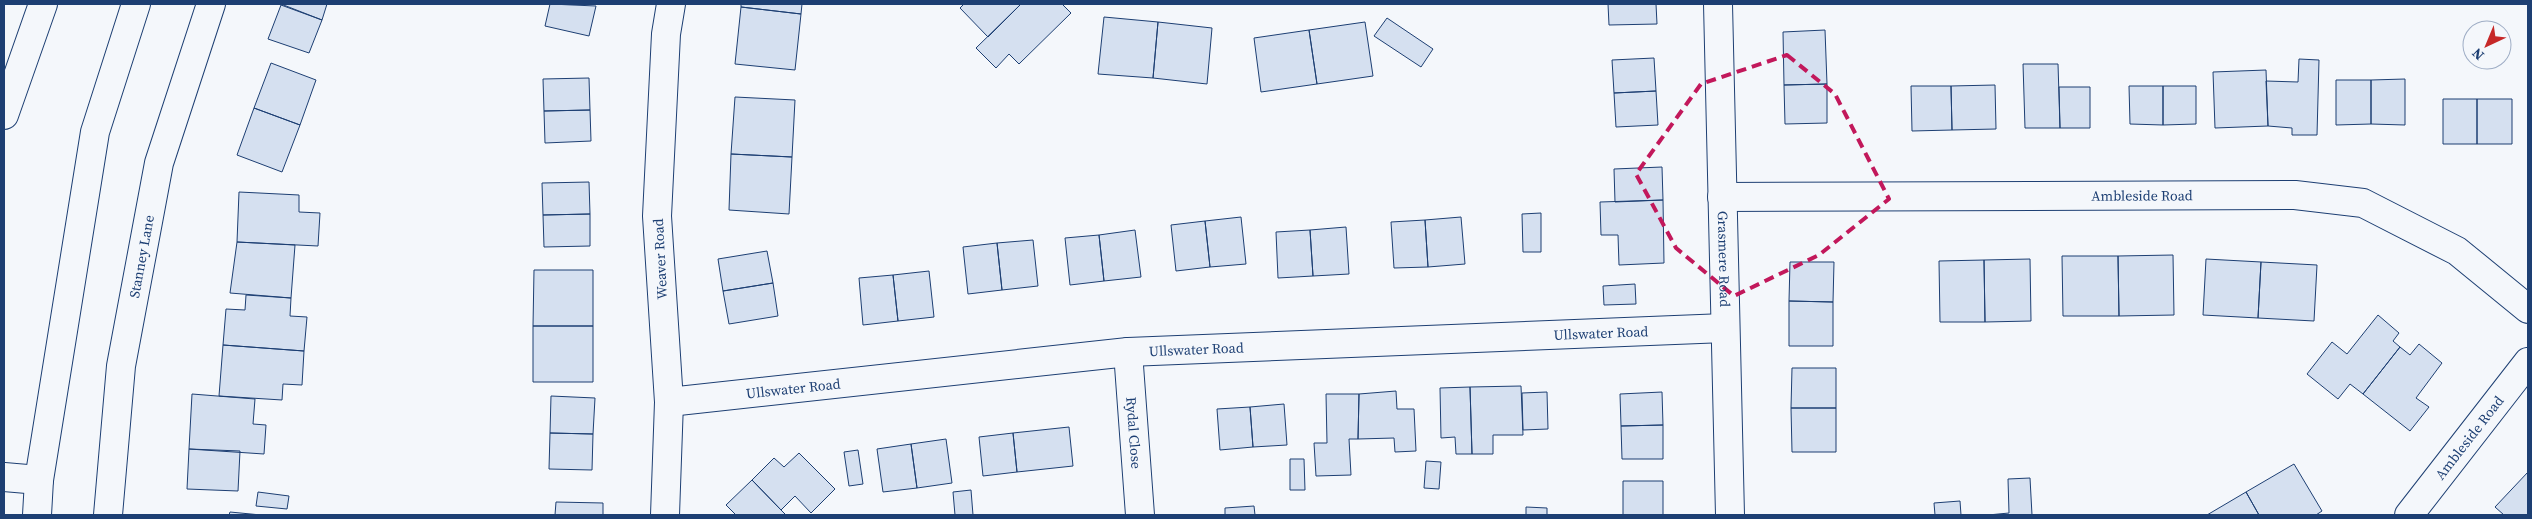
<svg xmlns="http://www.w3.org/2000/svg" width="2532" height="519" font-family="'Source Serif 4',serif">
  <style>
    .building { fill: #d5e0f0; stroke: #1d3f73 }
    .lines { fill: none; stroke-linecap: round; stroke-linejoin: round }
    .minor-casing { stroke: #1d3f73; stroke-width: 30 }
    .secondary-casing { stroke: #1d3f73; stroke-width: 30 }
    .minor { stroke: #f4f7fb; stroke-width: 28 }
    .secondary { stroke: #f4f7fb; stroke-width: 28 }
    .marked { fill: none; stroke: #c2185b; stroke-width: 4; stroke-dasharray: 10 6; stroke-linejoin: round }
    .labels { text-anchor: middle; dominant-baseline: central; stroke-width: 4; stroke-linejoin: round; paint-order: stroke }
    .street-label { font-size: 14px; fill: #1d3f73; stroke: #f4f7fb }
  </style>
  <rect width="100%" height="100%" fill="#f4f7fb"/>
  <path class="building" d="M281,4H327L322,20Z
    M550,4L596,6L589,36L545,26Z
    M741,4H802L801,14L741,7Z
    M964,4H1021L988,37L960,8Z
    M1021,4H1062L1071,13L1019,64L1009,54L996,68L976,48Z
    M1608,4H1656L1657,24L1609,25Z
    M281,5L322,20L309,53L268,39Z
    M741,7L801,14L795,70L735,64Z
    M1104,17L1158,22L1153,78L1098,74Z
    M1387,18L1433,49L1421,67L1374,36Z
    M1158,22L1212,28L1207,84L1153,78Z
    M1365,22L1373,76L1317,84L1309,30Z
    M1309,30L1317,84L1261,92L1254,38Z
    M1825,30L1827,84L1784,85L1783,32Z
    M1654,58L1656,91L1614,93L1612,60Z
    M2299,59L2319,60L2317,135H2292V128L2268,126L2266,81L2298,82Z
    M271,63L316,80L300,125L254,108Z
    M2023,64H2058L2060,128H2025Z
    M2266,70L2268,126L2215,128L2213,72Z
    M589,78L590,110L544,111L543,79Z
    M2405,79V125L2371,124V80Z
    M2336,80H2371V124L2336,125Z
    M1827,84V123L1785,124L1784,85Z
    M1995,85L1996,129L1952,130L1951,86Z
    M1911,86H1951L1952,130L1912,131Z
    M2129,86H2163V125L2130,124Z
    M2163,86H2196V124L2163,125Z
    M2059,87H2090V128H2060Z
    M1656,91L1658,125L1616,127L1614,93Z
    M735,97L795,100L792,157L731,154Z
    M2443,99H2477V144H2443Z
    M2477,99H2512V144H2477Z
    M254,108L300,125L282,172L237,155Z
    M590,110L591,141L545,143L544,111Z
    M731,154L792,157L789,214L729,210Z
    M1662,167L1663,200L1615,202L1614,169Z
    M589,182L590,214L543,215L542,183Z
    M239,192L299,195V212L320,213L318,246L237,242Z
    M1663,200L1664,263L1619,265L1618,235H1601L1600,202Z
    M1541,213V252H1523L1522,214Z
    M590,214V246L544,247L543,215Z
    M1241,217L1246,264L1210,267L1205,221Z
    M1461,217L1465,264L1428,267L1425,220Z
    M1425,220L1428,267L1394,268L1391,222Z
    M1205,221L1210,267L1176,271L1171,225Z
    M1346,227L1349,274L1313,276L1310,230Z
    M1135,230L1141,277L1104,281L1099,235Z
    M1310,230L1313,276L1278,278L1276,232Z
    M1099,235L1104,281L1070,285L1065,238Z
    M1033,240L1038,286L1002,290L997,243Z
    M237,242L295,245L291,298L230,293Z
    M997,243L1002,290L968,294L963,247Z
    M767,251L773,283L723,291L718,259Z
    M2173,255L2174,315L2119,316L2118,256Z
    M2062,256H2118L2119,316H2063Z
    M2030,259L2031,321L1985,322L1984,260Z
    M2206,259L2261,262L2258,318L2203,315Z
    M1984,260L1985,322H1940L1939,261Z
    M1790,262H1834L1833,302L1789,301Z
    M2261,262L2317,265L2314,321L2258,318Z
    M534,270H593V326H533Z
    M929,271L934,317L898,321L893,275Z
    M893,275L898,321L863,325L859,278Z
    M773,283L778,316L729,324L723,291Z
    M1635,284L1636,304L1604,305L1603,286Z
    M246,295L291,298L290,316L307,317L304,351L223,345L226,309L245,310Z
    M1789,301L1833,302V346H1789Z
    M2378,315L2399,333L2393,341L2400,347L2363,394L2350,384L2338,399L2307,374L2332,342L2347,354Z
    M533,326H593V382H533Z
    M2419,344L2442,363L2416,398L2429,407L2410,431L2363,394L2400,347L2410,355Z
    M223,345L304,351L302,385L283,384L282,400L219,396Z
    M1792,368H1836V408H1791Z
    M1521,386L1523,435H1493V454H1472L1470,387Z
    M1470,387L1472,454H1456L1455,437L1441,438L1440,388Z
    M1396,391L1397,409H1414L1416,451L1395,452L1394,438L1358,439L1359,394Z
    M1547,392L1548,429L1523,430L1522,393Z
    M1662,392L1663,425L1621,426L1620,394Z
    M192,394L255,399L253,424L266,425L264,454L189,449Z
    M1326,394H1359L1358,439H1349L1351,475L1316,476L1314,443H1327Z
    M551,396L595,398L593,434L550,433Z
    M1284,404L1287,445L1253,447L1250,407Z
    M1250,407L1253,447L1220,450L1217,409Z
    M1791,408H1836V452H1792Z
    M1663,425V459H1622L1621,426Z
    M1069,427L1073,466L1017,472L1013,433Z
    M550,433L593,434L592,470L549,469Z
    M1013,433L1017,472L983,476L979,437Z
    M946,439L952,483L917,488L911,444Z
    M911,444L917,488L883,492L877,449Z
    M189,449L240,451L238,491L187,489Z
    M858,450L863,484L849,486L844,452Z
    M799,453L835,489L811,513L795,496L781,510L752,480L774,458L784,467Z
    M1290,459H1304L1305,490H1290Z
    M1426,461L1441,462L1439,489L1424,488Z
    M2294,464L2322,511L2316,515H2259L2246,492Z
    M2528,472V515H2504L2495,507Z
    M2030,478L2032,515H1988L2009,513L2008,479Z
    M752,480L781,510L786,515H736L726,505Z
    M1623,481H1663V515H1623Z
    M971,490L973,515H955L953,492Z
    M258,492L289,496L287,509L256,506Z
    M2246,492L2259,515H2207Z
    M1960,501L1961,515H1935L1934,503Z
    M556,502L603,503V515H555Z
    M1254,506L1255,515H1225V508Z
    M1526,507L1547,508V515H1526Z
    M230,512L261,515H229Z"/>
  <g class="lines">
    <g class="minor-casing">
      <g id="minor">
        <path id="s1" d="M1718,4L1730,515"/>
        <path d="M4,115L43,4"/>
        <path id="s2" d="M1722,197L2295,195L2363,203L2457,251L2528,309"/>
        <path id="s3" d="M1128,352L1140,515"/>
        <path id="s4" d="M669,402L1128,352L1725,328"/>
        <path d="M4,477L39,480"/>
        <path id="s5" d="M108,515L121,366L159,163L211,4"/>
        <path d="M665,515L669,402L657,216L666,34L671,4"/>
        <path id="s6" d="M2409,515L2528,362"/>
      </g>
    </g>
    <g class="secondary-casing">
      <path id="secondary" d="M37,515L39,480L95,132L136,4"/>
    </g>
    <use href="#minor" class="minor"/>
    <use href="#secondary" class="secondary"/>
  </g>
  <path class="marked" d="M1787,55L1835,94L1889,199L1819,255L1734,296L1676,248L1636,174L1701,84Z"/>
  <g class="labels">
    <g class="street-label">
      <text stroke="none"><textPath href="#s2" startOffset="420">Ambleside Road</textPath></text>
      <text stroke="none"><textPath href="#s5" startOffset="261">Stanney Lane</textPath></text>
      <text transform="translate(660 259) rotate(-93)">Weaver Road</text>
      <text stroke="none"><textPath href="#s1" startOffset="255">Grasmere Road</textPath></text>
      <text stroke="none"><textPath href="#s4" startOffset="935">Ullswater Road</textPath></text>
      <text stroke="none"><textPath href="#s4" startOffset="530">Ullswater Road</textPath></text>
      <text stroke="none"><textPath href="#s4" startOffset="125">Ullswater Road</textPath></text>
      <text stroke="none"><textPath href="#s3" startOffset="81">Rydal Close</textPath></text>
      <text stroke="none"><textPath href="#s6" startOffset="98">Ambleside Road</textPath></text>
    </g>
  </g>
  <rect width="2532" height="519" fill="none" stroke="#1d3f73" stroke-width="10"/>
  <g transform="translate(2487 45) rotate(224)"><circle r="24" fill="#f4f7fb" stroke="#9eadc5"/>
  <path d="M0-4L9 19L0 12L-9 19Z" fill="#c62828"/>
  <text y="-8" font-size="14" font-weight="bold" text-anchor="middle" fill="#1d3f73">N</text>
  </g>
</svg>
